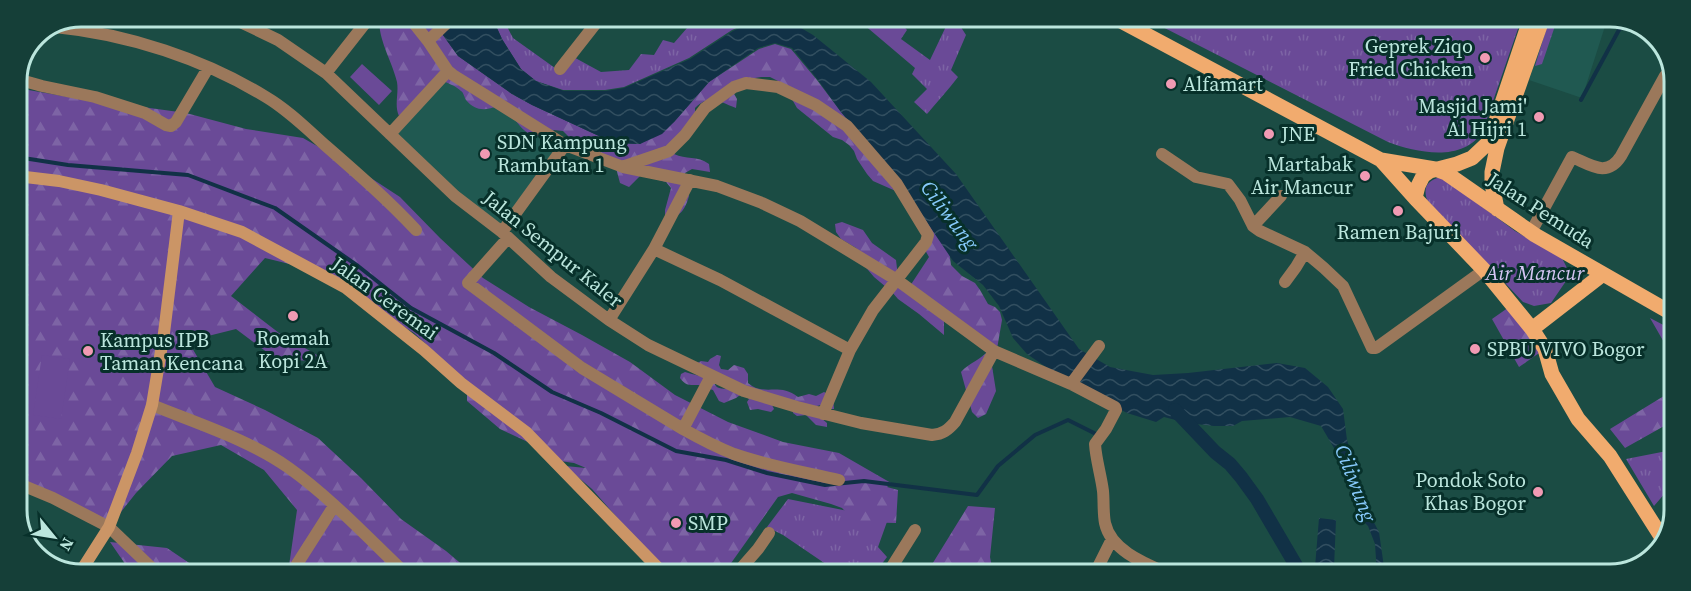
<svg xmlns="http://www.w3.org/2000/svg" width="1691" height="591" font-family="'Source Serif 4',serif">
  <style>
    .built { fill: #205951 }
    .grass { fill: url(#grass-tufts) }
    .forest { fill: url(#forest-firs) }
    .pitch { fill: #6a4a97 }
    .water { fill: url(#water-waves) }
    .lines { fill: none; stroke-linecap: round; stroke-linejoin: round }
    .stream { stroke: #113146; stroke-width: 4 }
    .canal { stroke: #113146; stroke-width: 14 }
    .street { stroke: #9b785b; stroke-width: 12 }
    .secondary { stroke: #cb9566; stroke-width: 12 }
    .primary { stroke: #f1ab6e; stroke-width: 15 }
    .poi-dot { fill: #f19ab3; stroke: #07302a; stroke-width: 2 }
    .labels { text-anchor: middle; dominant-baseline: central; stroke-width: 6; stroke-linejoin: round; paint-order: stroke }
    .poi-label { font-size: 20px; fill: #bbe6dd; stroke: #07302a; text-anchor: start }
    .street-label { font-size: 20px; fill: #bbe6dd; stroke: #07302a }
    .park-label { font-size: 20px; font-style: italic; fill: #d6c6f4; stroke: #07302a }
    .water-label { font-size: 21px; font-style: italic; fill: #87cafc; stroke: #07302a }
    .rim { fill: none; stroke: #bbe6dd; stroke-width: 3 }
  </style>
  <defs>
    <pattern id="grass-tufts" width="24" height="20" patternUnits="userSpaceOnUse" patternTransform="scale(1.5)"><rect width="24" height="20" fill="#6a4a97"/><path d="M3 7l-1-3M5 7V3M7 7l1-3M15 17l-1-3M17 17v-4M19 17l1-3" fill="none" stroke="#7d64a5"/></pattern>
    <pattern id="forest-firs" width="22" height="20" patternUnits="userSpaceOnUse" patternTransform="scale(1.5)"><rect width="22" height="20" fill="#6a4a97"/><path d="M5 1l3.5 6h-7zM16 11l3.5 6h-7z" fill="#7d64a5"/></pattern>
    <pattern id="water-waves" width="16" height="10" patternUnits="userSpaceOnUse" patternTransform="scale(1.5)"><rect width="16" height="10" fill="#113146"/><path d="M0 5q4-4 8 0t8 0" fill="none" stroke="#324f60"/></pattern>
  </defs>
  <rect width="100%" height="100%" fill="#1b4c44"/>
  <path class="built" d="M1549,20H1607L1582,98L1529,80Z
    M448,71L565,145L502,232L390,134Z"/>
  <path class="grass" d="M492,17H502L513,38L555,68L568,54L601,72L629,70L641,54L654,55L663,40L674,43L694,20L702,24L708,18H759L732,30L689,58L624,87L605,90H563L536,81L521,69L502,39Z
    M856,18H896L907,30L901,39L930,60L950,18H955L966,35L951,70L958,77C948,90 938,101 927,114L914,102L927,89L912,74L915,68Z
    M1147,19L1521,20L1483,130C1465,163 1417,153 1388,142Z
    M1549,20H1557L1542,64L1535,66Z
    M1440,177L1446,180L1515,231L1562,258L1567,268L1566,281L1551,303L1534,306L1523,302L1427,200C1423,187 1427,181 1440,177Z
    M1672,450V485L1654,506L1626,459Z
    M788,499L888,519L878,547L887,557L875,573L858,571L857,573H839L783,535L767,527Z"/>
  <path class="forest" d="M380,17H430L458,56L512,94L532,105L614,143L640,144L674,122L709,82L759,49L775,44L791,49L817,80L841,112L846,118L853,122L949,249L951,265L962,276L975,283L980,290L988,304L995,307L1000,312L1002,320L997,349L992,366L996,391L986,414L978,418L972,412L961,372C970,362 981,360 990,349L944,318V335L919,314L898,299L892,292L874,277L863,264L856,248L841,239L836,232L835,224L842,222L863,230L872,243L896,260L898,277L908,289L929,257L925,250L922,235L898,192L873,181L867,174L857,159L854,151L849,145L842,140L833,137L797,108L789,94L778,81L770,77H761L743,80L733,92L737,99L736,108C719,102 711,93 695,108V116L674,154C686,160 697,155 709,164L710,172L692,169L685,173L683,182L689,196C685,210 680,218 665,218V210L671,188L666,182L641,175L629,187L620,183L616,168L572,145L569,137L563,131L554,130C543,140 529,137 520,126C516,122 514,117 510,114C507,111 502,109 498,106C485,111 475,111 466,100C464,97 464,93 461,91C456,86 446,82 439,80L399,116C394,105 399,94 397,82C393,63 376,36 380,17Z
    M17,88L63,96L186,113L246,129L303,138L354,167L400,197L440,238L483,278L529,307L582,335L630,362L675,395L728,422L783,442L839,453L891,483L887,487L898,490L896,523L855,522L842,508L831,504L792,493L778,497L724,573L665,572L592,489L565,466L586,468L574,463L560,461L530,443L500,429L467,401V382L414,333L401,325L318,271L265,258L231,296L279,333L329,362L276,359L236,329L188,341L215,387L265,410L318,438L361,478L401,519L446,551L471,572H309L289,566L297,510L264,470L221,445L172,456L136,493L109,527L17,483Z
    M1512,305L1545,349L1519,367L1492,319Z
    M1650,318L1673,330L1672,356Z
    M717,355L721,356L719,365L721,369L728,370L734,365L744,368L748,374V383C764,397 779,382 798,397L809,394L816,396L824,392C831,395 834,401 834,409H829L821,405L817,406L821,418L827,423V427L816,425L806,415L797,416L793,413L792,405H772L774,409L771,412L758,409L750,410L747,402L749,399L743,393L736,398L724,403L719,401L713,390C708,389 703,385 698,385C689,385 686,386 680,378L681,374L685,372C694,375 703,376 713,380C716,389 718,388 727,389L694,365L701,361L708,362L710,359Z
    M1672,391V424L1666,425L1625,448L1610,429Z
    M968,506L995,508L990,557L993,573H943L931,566Z
    M110,542L167,548L201,571H130Z"/>
  <path class="pitch" d="M362,64L392,91L379,105L350,77Z
    M42,355L70,359L61,419L33,415Z"/>
  <path class="water" d="M430,17H492L502,39L521,69L536,81L564,91H606L624,88L690,59L733,31L760,19L784,18L813,35L871,82L956,174L1079,349L1110,367L1153,375L1188,373L1277,363L1305,368L1328,387L1343,409L1347,440L1369,513L1379,532L1385,574H1377L1375,544L1368,526L1358,516L1354,493L1334,448L1321,426L1290,417L1242,421L1233,426H1214L1187,423L1164,417L1156,422L1127,413L1062,378L1027,354L1013,338L999,306L983,285L953,261L893,172L841,112L818,80L792,48L775,43L758,48L709,82L674,122L662,134L640,144L614,143L532,105L512,94L458,56Z
    M1319,518L1336,520L1334,568L1315,567Z"/>
  <g class="lines">
    <path class="stream" d="M1581,100L1620,28L1644,29
      M17,157L68,165L188,175L275,208L358,266L411,308L494,353L552,392L601,413L676,451L726,460L767,473L825,485L864,481L977,495L998,466L1035,435L1068,420L1098,435"/>
    <path class="canal" d="M1175,410L1215,452L1230,464L1241,477L1257,499L1301,574"/>
    <path class="street" d="M230,17L278,40L326,73L455,196L502,232L551,277L609,320L648,345L744,391L797,407L861,423L932,435C943,434 948,430 955,422L994,351
      M409,17L428,41L448,71L453,75L565,145L623,167L717,186L762,203L800,221L897,280L994,351L1071,384L1115,407L1116,410L1106,429L1095,444C1096,460 1101,475 1103,491C1104,501 1103,513 1105,523C1111,551 1146,564 1169,574
      M55,27C128,34 204,59 266,97C288,110 307,129 326,146C357,173 388,200 416,230
      M428,41L453,17
      M560,69L600,18
      M326,73L370,17
      M17,79L42,86L95,97L145,113L166,125L171,126L176,122L208,68
      M390,134L448,71
      M1162,154L1196,177L1228,184L1240,200L1253,226L1260,231L1305,252L1324,268L1343,286L1372,348H1376L1484,270
      M625,166L669,151L685,135L705,108L734,87L746,83L778,87L816,105L847,126L897,184L928,235L926,242L873,310L850,350L823,414
      M690,180L654,249L720,280L850,350
      M1253,226L1281,196
      M502,232L565,145
      M1531,232L1572,157C1591,165 1607,178 1621,156L1665,76L1674,80
      M508,238L468,283L582,368L683,429L711,376
      M1285,282L1296,267L1305,252
      M609,320L654,249
      M1071,384L1099,346
      M152,405C196,423 250,440 289,468C331,498 367,537 404,572
      M683,429C699,438 716,447 734,454C768,466 804,472 839,480
      M17,483L53,498L109,527L155,571
      M292,572L334,506
      M737,573L758,549L769,533
      M888,573L915,530
      M1095,573L1112,539"/>
    <path class="secondary" d="M17,176L59,181L101,190L179,211L242,232L346,288L424,350L461,383L526,432L662,572
      M81,571L109,527L137,453L152,405L164,333L179,211"/>
    <path class="primary" d="M1117,19L1381,160L1435,169L1446,173L1535,235L1673,314
      M1381,160L1415,198L1484,270L1532,329L1545,349L1552,374L1578,419L1610,456L1664,541
      M1415,198L1418,186L1423,176L1430,171L1457,164L1472,158L1489,142L1530,20
      M1497,209L1492,184V172L1497,148L1542,20
      M1532,329L1603,274"/>
  </g>
  <g class="poi-dot">
    <circle cx="1485" cy="58" r="6"/>
    <circle cx="1171" cy="84" r="6"/>
    <circle cx="1539" cy="117" r="6"/>
    <circle cx="1269" cy="134" r="6"/>
    <circle cx="485" cy="154" r="6"/>
    <circle cx="1365" cy="176" r="6"/>
    <circle cx="1398" cy="211" r="6"/>
    <circle cx="293" cy="316" r="6"/>
    <circle cx="1475" cy="349" r="6"/>
    <circle cx="88" cy="351" r="6"/>
    <circle cx="1538" cy="492" r="6"/>
    <circle cx="676" cy="523" r="6"/>
  </g>
  <g class="labels">
    <g class="poi-label">
      <text x="1473" y="46" text-anchor="end">Geprek Ziqo<tspan x="1473" dy="23">Fried Chicken</tspan></text>
      <text x="1183" y="84">Alfamart</text>
      <text x="1527" y="106" text-anchor="end">Masjid Jami'<tspan x="1527" dy="23">Al Hijri 1</tspan></text>
      <text x="1281" y="134">JNE</text>
      <text x="497" y="142">SDN Kampung<tspan x="497" dy="23">Rambutan 1</tspan></text>
      <text x="1353" y="164" text-anchor="end">Martabak<tspan x="1353" dy="23">Air Mancur</tspan></text>
      <text x="1398" y="232" text-anchor="middle">Ramen Bajuri</text>
      <text x="293" y="338" text-anchor="middle">Roemah<tspan x="293" dy="23">Kopi 2A</tspan></text>
      <text x="100" y="340">Kampus IPB<tspan x="100" dy="23">Taman Kencana</tspan></text>
      <text x="1487" y="349">SPBU VIVO Bogor</text>
      <text x="1526" y="480" text-anchor="end">Pondok Soto<tspan x="1526" dy="23">Khas Bogor</tspan></text>
      <text x="688" y="523">SMP</text>
    </g>
    <g class="street-label">
      <text transform="translate(1541 210) rotate(33)">Jalan Pemuda</text>
      <text transform="translate(553 249) rotate(39)">Jalan Sempur Kaler</text>
      <text transform="translate(385 298) rotate(36)">Jalan Ceremai</text>
    </g>
    <g class="park-label">
      <text x="1535" y="273">Air Mancur</text>
    </g>
    <g class="water-label">
      <text transform="translate(950 215) rotate(53)">Ciliwung</text>
      <text transform="translate(1356 483) rotate(69)">Ciliwung</text>
    </g>
  </g>
  <path d="M0 0H1691V591H0ZM81 27H1610A54 54 0 0 1 1664 81V510A54 54 0 0 1 1610 564H81A54 54 0 0 1 27 510V81A54 54 0 0 1 81 27Z" fill="#153f38" fill-rule="evenodd"/>
  <path class="rim" d="M81 27H1610A54 54 0 0 1 1664 81V510A54 54 0 0 1 1610 564H81A54 54 0 0 1 27 510V81A54 54 0 0 1 81 27Z"/>
  <g transform="translate(54 537) rotate(120)" stroke="#07302a" stroke-width="4.5" paint-order="stroke">
  <path d="M0-4.5L10 22L0 15L-10 22Z" fill="#bbe6dd"/>
  <text y="-9" font-size="16" font-weight="bold" text-anchor="middle" fill="#bbe6dd">N</text>
  </g>
</svg>
